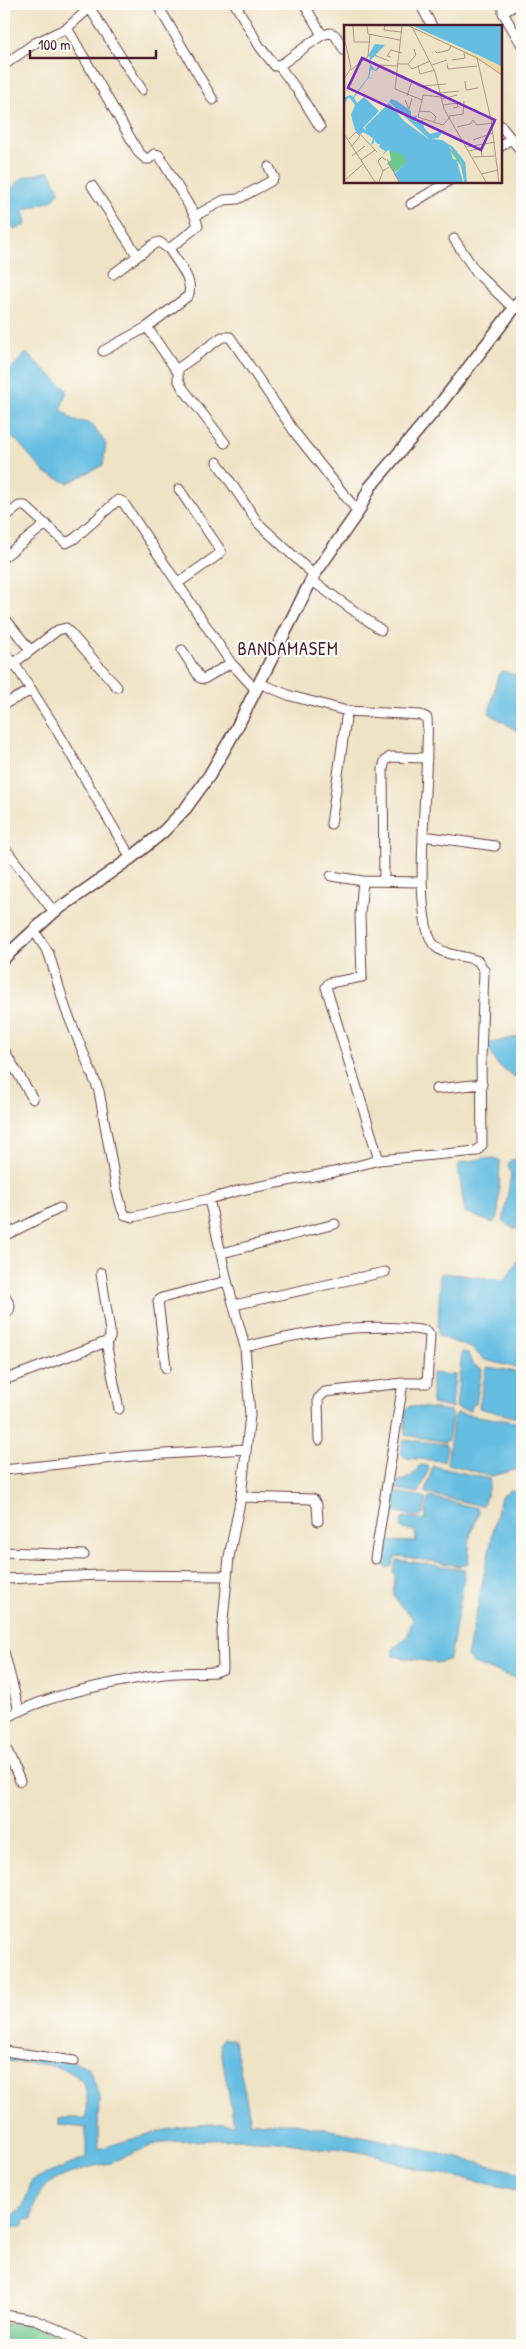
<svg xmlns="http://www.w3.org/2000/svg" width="526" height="2349" font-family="'Patrick Hand',sans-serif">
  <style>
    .green { fill: #6fc88e; stroke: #5c745c }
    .water { fill: #65bee2; stroke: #586e86 }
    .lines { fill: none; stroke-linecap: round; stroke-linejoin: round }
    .minor-casing { stroke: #633c42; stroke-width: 11 }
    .tertiary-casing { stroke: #633c42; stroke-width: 14 }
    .minor { stroke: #fff; stroke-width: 9 }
    .tertiary { stroke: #fff; stroke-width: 11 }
    .labels { text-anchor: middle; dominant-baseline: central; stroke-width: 4.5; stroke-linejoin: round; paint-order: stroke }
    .quarter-label { font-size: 18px; letter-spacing: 1px; fill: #4a1f2b; stroke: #fdfcf7 }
    .inset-road { fill: none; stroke: #ad9587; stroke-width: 1 }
    .view { fill: #7b2cbf; fill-opacity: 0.15; stroke: #7b2cbf; stroke-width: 2.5 }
    .inset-edge { fill: none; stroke: #4a1f2b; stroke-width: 2.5 }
  </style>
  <rect width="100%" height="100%" fill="#fdfcf7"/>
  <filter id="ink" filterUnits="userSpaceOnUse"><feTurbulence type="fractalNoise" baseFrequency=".02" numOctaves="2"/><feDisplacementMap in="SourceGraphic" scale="10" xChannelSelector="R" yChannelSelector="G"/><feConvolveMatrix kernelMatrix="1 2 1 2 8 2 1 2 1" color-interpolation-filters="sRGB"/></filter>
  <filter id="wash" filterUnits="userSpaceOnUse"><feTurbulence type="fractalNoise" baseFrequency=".0096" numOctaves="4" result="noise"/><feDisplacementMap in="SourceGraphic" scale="20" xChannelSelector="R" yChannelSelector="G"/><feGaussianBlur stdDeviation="1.12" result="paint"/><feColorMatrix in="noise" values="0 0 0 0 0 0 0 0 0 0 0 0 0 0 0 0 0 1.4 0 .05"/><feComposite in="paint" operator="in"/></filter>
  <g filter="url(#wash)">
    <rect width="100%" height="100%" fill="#efe3c5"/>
    <path class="green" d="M4,2323L34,2325L58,2335V2345H4Z"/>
    <path class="water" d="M50,171L59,191L53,200L24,210L26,225L14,229L4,217V195L24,177Z
      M26,353L67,390L61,409L75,421L91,423L106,444L103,465L68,483L45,473L18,442L4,433V376Z
      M503,671L522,677V734L489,713L498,675Z
      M522,1036V1082L498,1065L487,1048L490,1043Z
      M484,1158L498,1159L500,1161L498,1218L493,1223L465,1212L458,1166L460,1163Z
      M522,1158V1227L514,1229L503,1222L511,1175L508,1164L511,1160Z
      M522,1250V1369L485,1360L471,1348L438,1336L440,1275L443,1273L504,1280L510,1273Z
      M462,1352L468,1353L472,1364L482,1369L476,1404L472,1405L471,1411L456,1408Z
      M488,1367L522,1373V1419L479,1408L486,1369Z
      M432,1373L455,1375L452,1408L432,1404Z
      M411,1406L450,1411L452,1416L448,1440L446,1442L405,1435V1409Z
      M457,1413L522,1423V1468L492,1476L448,1464L447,1462L454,1417Z
      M407,1440L445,1444L447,1446L444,1461L404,1458L401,1455L403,1441Z
      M422,1465L428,1466L429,1468L419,1493L396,1489L397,1482C407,1479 415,1476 419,1466Z
      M433,1466L489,1479L490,1483L483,1506L425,1493Z
      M510,1490L522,1492V1680L473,1664L467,1657L498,1508L501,1497Z
      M394,1492L424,1497L426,1499L423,1515L415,1517L390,1510L392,1494Z
      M430,1497L477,1508L479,1512L470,1536L468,1564L460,1566L399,1556L395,1557L392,1566L386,1568C380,1562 382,1549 385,1541L416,1542L415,1531L402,1529L401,1521L404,1517L425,1520L428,1498Z
      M397,1560L464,1569L465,1573L450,1659L437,1663L393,1656V1649L407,1637L413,1619C408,1611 398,1606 395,1598C391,1588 398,1580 393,1571Z
      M222,2039H234L251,2123H295L377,2139L522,2173V2191L405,2166L376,2155L336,2148L326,2150L279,2141L237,2139L161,2142L114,2161L112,2163C96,2164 53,2177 43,2189C36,2198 34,2208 32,2219L25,2220L23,2227L4,2228V2217C26,2215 25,2198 32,2180L86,2158V2128L59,2125V2118H87C87,2108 88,2095 85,2087C75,2062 26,2063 4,2061V2052L75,2062L88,2067L99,2093L98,2134L99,2149C148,2134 183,2122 234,2124L220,2044Z"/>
  </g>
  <g filter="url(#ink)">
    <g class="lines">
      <g class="minor-casing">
        <path id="minor" d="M157,4L213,100
          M235,4L260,47L275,66L283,63L322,35L330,33L335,35L345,51
          M304,4L322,35
          M420,4L432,26
          M517,4L509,9L503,7V13L522,45
          M89,7L142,90
          M67,28L139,153L146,159H149L154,154L159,155L195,216L198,226L169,249C177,262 195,281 188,296L147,327L176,370L222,337H230L296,434L358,512
          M4,65L35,43L67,28L94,4
          M279,66L298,91L320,127
          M500,125L522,152
          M500,147L511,138
          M92,186L137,255
          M411,204L449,181
          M195,216L224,200L238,199L271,181L274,177L269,167
          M454,239L476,272L514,309
          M113,274L154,244L159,242L169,249
          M103,351L147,327
          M178,370V379L182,387L225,443
          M217,462L258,523L314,575
          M4,518L19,506H25L66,543L74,539L118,500L123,502L231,663L256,690
          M4,557L46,524
          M311,580L381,630
          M178,583L218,555L221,551L179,489
          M4,617L30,650
          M182,650L200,678L204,679L231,663
          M4,653L14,663L4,671
          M117,687L66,628L58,630L14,663L55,727L131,858
          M4,704L32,690
          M331,824L347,711
          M423,836L495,846
          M4,847L54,912
          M331,876L363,881
          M384,881L383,769L385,761L390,757L427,758
          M4,1050L33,1099
          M436,1089L482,1084
          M379,1160L326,987L329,983L362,977L360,915L363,881L422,882
          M209,1199L241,1190L334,1172L379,1160L477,1151L482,1145L481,1057L484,970L478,961C465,955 446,957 435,946C409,920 431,761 427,718L421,715L347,711L291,696L259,683
          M4,1236L60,1208
          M222,1253L335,1224
          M4,1294L10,1306L9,1311L4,1314
          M234,1305L385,1272
          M106,1342L119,1409
          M245,1347C304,1332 367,1321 427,1331L430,1335L427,1383H403L325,1392L318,1399L319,1440
          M166,1368L158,1301L162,1298L227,1281
          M4,1380L106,1342L110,1338V1331L101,1273
          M4,1470L132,1456L246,1449
          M241,1497L313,1499L317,1505L318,1521
          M4,1552L84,1555
          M375,1559L403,1383
          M4,1579L101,1575L227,1576
          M4,1652L19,1710
          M4,1720C38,1696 114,1682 157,1675C175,1672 196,1673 215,1672L223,1669L222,1631L229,1557L241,1497L250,1415L245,1347L227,1281L209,1199L133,1217L125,1215L122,1209L116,1187L99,1091L66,1010L49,954L35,932
          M4,1744L20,1781
          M4,2051L74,2061
          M4,2315L35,2320L57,2329L85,2345"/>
      </g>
      <g class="tertiary-casing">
        <path id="tertiary" d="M4,958L54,912L131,858L163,832L186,808L209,776L235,731L314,575L358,512L370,487L441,403L522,298"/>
      </g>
      <use href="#minor" class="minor"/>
      <use href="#tertiary" class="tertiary"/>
    </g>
  </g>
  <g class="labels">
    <g class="quarter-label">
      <text x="288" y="648">BANDAMASEM</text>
    </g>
  </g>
  <g transform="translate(344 25)">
    <rect width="158" height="158" fill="#efe3c5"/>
    <path d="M89,116H97L101,118H89L78,129L75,133L79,138L77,145L76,149L71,154L67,157L76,146V136L64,137L50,148L43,138L47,135L45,125L60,128L68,136L74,134L75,132L87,118ZM101,119L114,131L121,148L122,137V157L119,149L120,157L117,141Z" fill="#6fc88e"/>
    <path d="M65,1L157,41V49L134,35Z" fill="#eeda9e"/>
    <path d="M69,1H157V41L134,30ZM31,19L41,20L25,37L31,45L36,40L32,46L27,44L25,52L30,54L24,53L10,73L13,78L20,72L35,86L19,103L22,105L21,102L45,78L60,96L86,115L45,77L47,74L53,76L67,86V93L73,90L71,97L79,95L80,103L86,109L100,105L94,113L87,114L98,115L109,122L121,137L123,157H120L117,137L105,121L109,134L116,136H113L119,157H55L50,149L63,137L58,129L44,125L38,131L41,126L35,122L36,119H33L30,114V118L27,120L29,113L19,107L16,110L11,105L7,90L11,80L5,72L0,79V73L6,70L9,72L24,52L26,40L25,38L26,32L24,31Z" fill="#65bee2"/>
    <path class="inset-road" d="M9,1L10,17H25M23,1L24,9L56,15M41,1L40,5L57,7M58,1L51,64L78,75L79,70L97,72M65,1L133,33L158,50M69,4L91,47L100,84L142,157M0,11L7,43L0,54M91,26L93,28L105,25L107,21M30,30L45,36M47,32L43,31L47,25L58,28M133,33L147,95L155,157M108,35L121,33L120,28M103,38L104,44L133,41M53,39H64L68,44L86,36M64,39L72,30L70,24M88,40L103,35M74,41L76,49L91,45M7,45L24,31L26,9M33,45L36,40L53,41M54,51L77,61L102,59M121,56L122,65L134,63M96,68L115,66M63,71L68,56M98,74L113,70M61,75L65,84L68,73M78,75L74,92L99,100L106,92M99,80L113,78L114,82L109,83M75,86L87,87L92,92L90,96M105,91L119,89L120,76M113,102L126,99L129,95L133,100L148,98M0,109L31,157M17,110L33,127M5,114L12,107L16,111L8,121M129,115L149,108M123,122L151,117M125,126L137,123L138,132M8,131L21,121M129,132L152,131M43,134L55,157M17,135L31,125M39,146L34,136L38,132L42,135M137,149L154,145M0,156L19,139M35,157L39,146L45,142"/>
    <path class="view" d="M18,33L151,95L137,125L4,63Z"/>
    <rect width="158" height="158" class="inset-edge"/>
  </g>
  <rect width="526" height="2349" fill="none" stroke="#fdfcf7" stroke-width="20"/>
  <path d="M30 50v8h126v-8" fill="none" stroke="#4a1f2b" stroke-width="2.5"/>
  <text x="38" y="50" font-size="15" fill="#4a1f2b" stroke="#fdfcf7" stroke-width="4" paint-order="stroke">100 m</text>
</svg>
